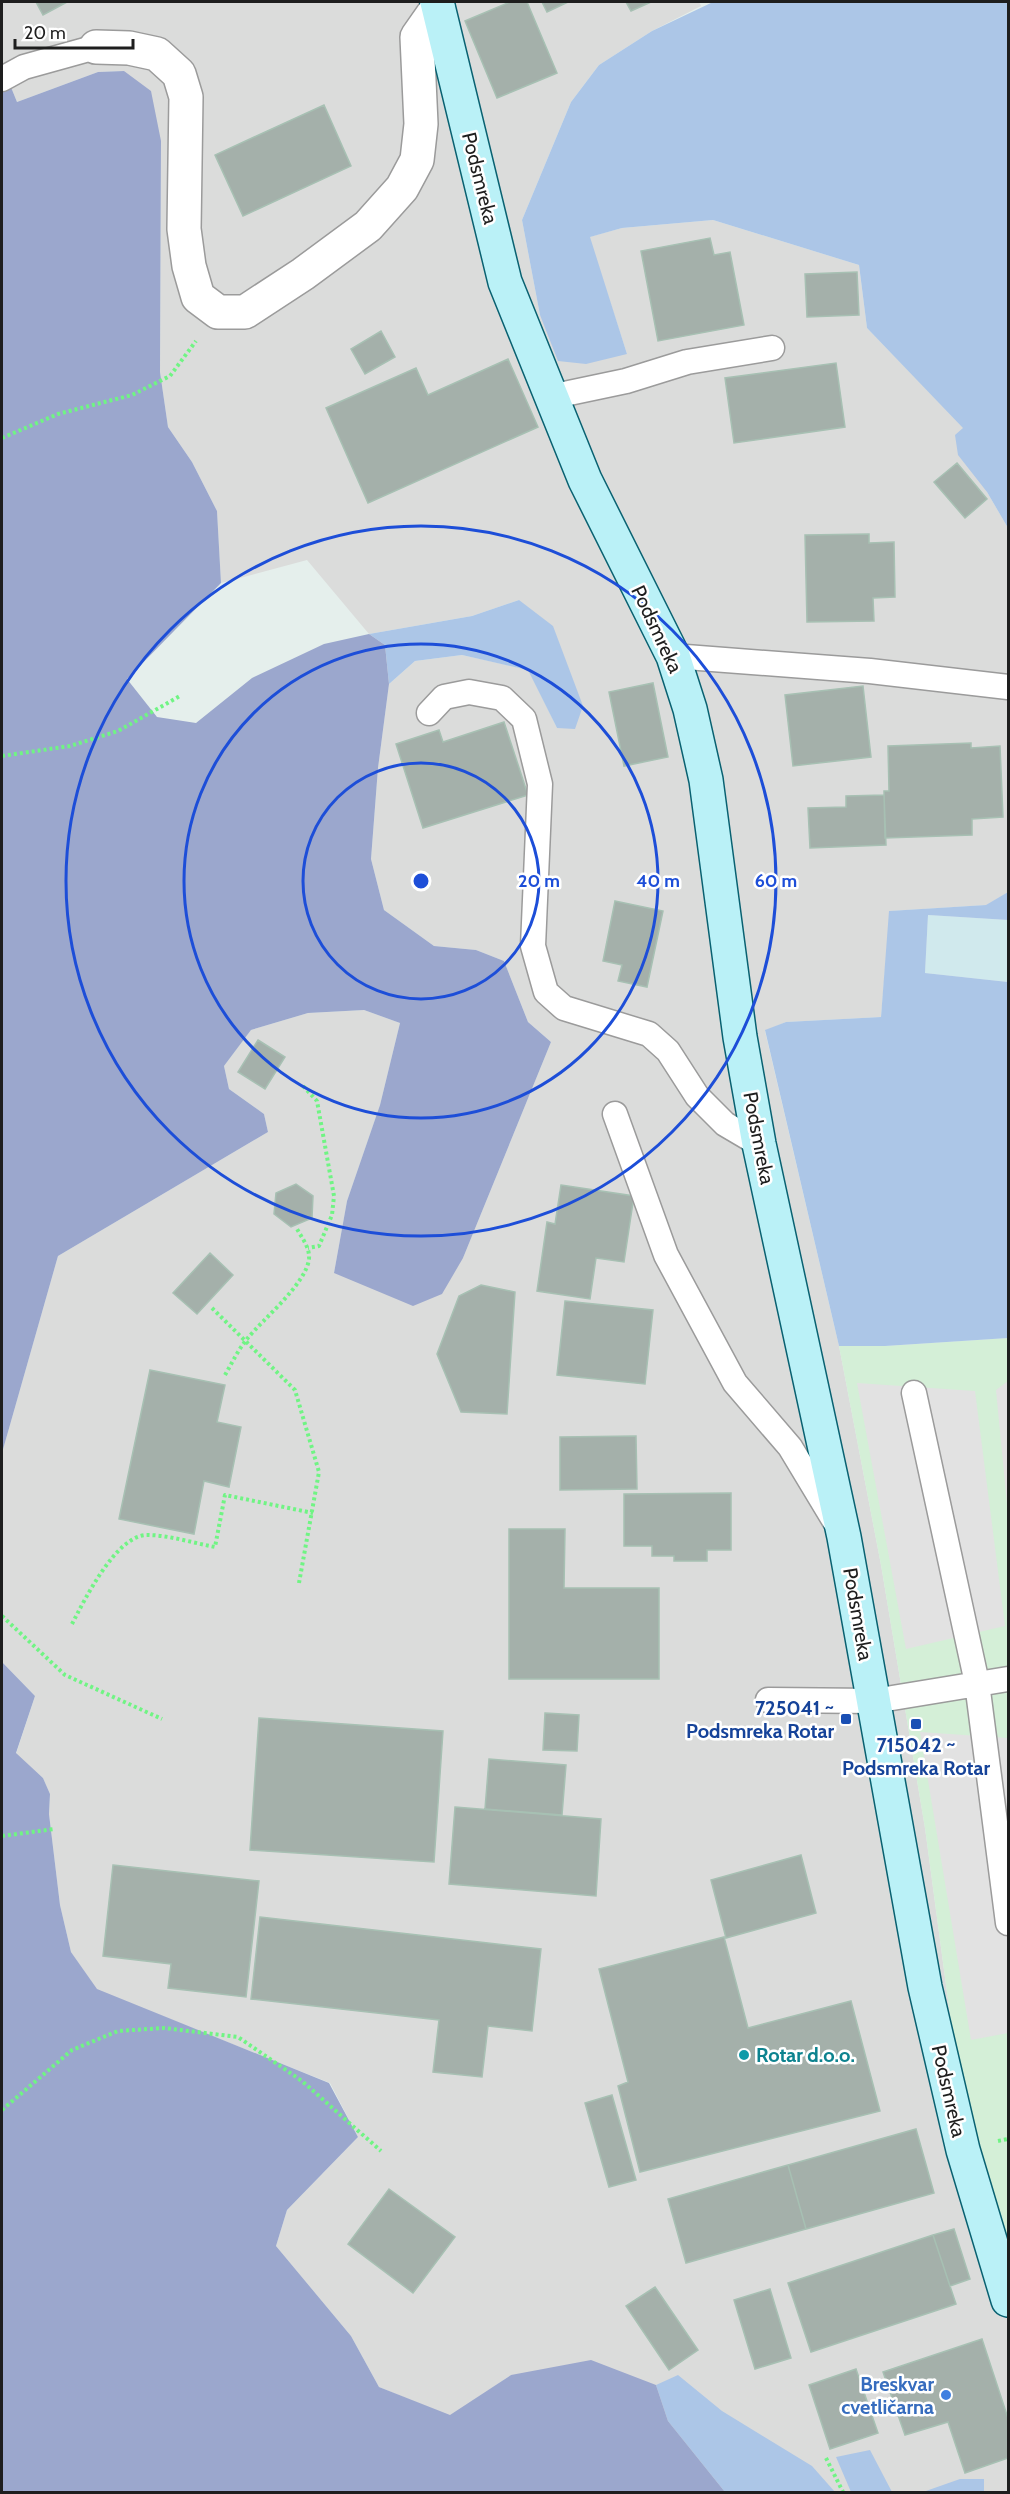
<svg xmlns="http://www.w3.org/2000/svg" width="1010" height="2494" font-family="Cabin,sans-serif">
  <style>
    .residential { fill: #dbdcdb }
    .commercial { fill: #d4efd7 }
    .farmland { fill: #d0e9ed }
    .grass { fill: #acc6e7 }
    .forest { fill: #9ba7cd }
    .parking { fill: #e2e2e2 }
    .building { fill: #a4b0aa; stroke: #a7c0b3; stroke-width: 1.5 }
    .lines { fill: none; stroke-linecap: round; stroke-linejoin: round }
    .lane-casing { stroke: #9b9b9b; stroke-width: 27 }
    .street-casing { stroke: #9b9b9b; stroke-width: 36 }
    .secondary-casing { stroke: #096171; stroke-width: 36 }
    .path { stroke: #70f484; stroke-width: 4; stroke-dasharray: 3 3; stroke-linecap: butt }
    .lane { stroke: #fff; stroke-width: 24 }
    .street { stroke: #fff; stroke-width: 33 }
    .secondary { stroke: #baf1f7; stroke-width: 33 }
    .ring { fill: none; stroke: #1d4ed8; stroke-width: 3 }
    .transit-dot { fill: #1a4fb4; stroke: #fff; stroke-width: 2 }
    .culture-dot { fill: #0f9aa8; stroke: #fff; stroke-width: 2 }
    .shop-dot { fill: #3f7fe0; stroke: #fff; stroke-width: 2 }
    .labels { text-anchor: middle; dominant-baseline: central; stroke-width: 5; stroke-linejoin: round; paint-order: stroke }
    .street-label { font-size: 20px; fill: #1e1e1e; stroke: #fff }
    .transit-label { font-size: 20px; font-weight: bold; fill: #164399; stroke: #fff; text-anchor: end }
    .culture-label { font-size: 20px; font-weight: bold; fill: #0d838f; stroke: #fff; text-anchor: start }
    .shop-label { font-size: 20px; font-weight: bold; fill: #366cbe; stroke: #fff; text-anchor: end }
    .centre { fill: #1d4ed8; stroke: #fff; stroke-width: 3 }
    .ring-label { font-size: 18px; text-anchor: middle; font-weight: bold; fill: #1d4ed8; stroke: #fff; stroke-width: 5; stroke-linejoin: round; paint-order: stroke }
  </style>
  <rect width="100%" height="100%" fill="#e5efec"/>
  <path class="residential" d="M2,2H699L701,6L652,31L599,65L571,102L522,220L540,315L627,354L589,237L622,228L713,220L859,265L867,328L964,428L987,492L1008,528V892L987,905L890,911L881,1017L786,1022L765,1031L839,1346L881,1565L925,1828L959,2082L1008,2275V2492H725L668,2421L656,2385L511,2375L450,2416L379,2387L351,2336L276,2246L287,2210L358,2137L330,2083L97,1990L71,1952L60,1905L49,1814L50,1794L43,1778L16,1754L35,1696L2,1662V1453L58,1256L268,1132L264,1114L229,1089L224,1066L251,1030L308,1013L364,1010L400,1023L380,1105L347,1201L334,1273L463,1258L551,1042L528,1022L504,961L476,950L434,946L384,910L371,859L378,768L389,684L415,661L462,655L529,670L557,728L519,600L472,616L369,634L307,560L221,583L217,511L192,462L168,427L160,372L161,142L124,71L98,72L17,102L2,65Z"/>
  <path class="commercial" d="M1008,1338V2275L959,2082L925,1828L881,1565L839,1346H885Z"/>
  <path class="farmland" d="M928,915L1008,920V982L925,973Z"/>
  <path class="grass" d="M713,2H1008V528L987,492L958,455L955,435L963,428L867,328L859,265L713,220L622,228L590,237L627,354L586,364L558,361L540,315L522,220L571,102L599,65L652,31Z
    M519,600L553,626L583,706L575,729L557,728L528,670L462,655L415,661L389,684L385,645L369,634L472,616Z
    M1008,892V920L928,915L925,973L1008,982V1338L885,1346H839L765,1030L786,1022L881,1017L889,911L986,905Z
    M678,2375L722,2411L812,2466L835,2492H725L668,2421L656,2385Z
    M870,2450L892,2492H851L836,2457Z
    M960,2479H984V2492H923Z"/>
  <path class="forest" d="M2,65L17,102L98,72L124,71L151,91L161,141L160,372L168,427L192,462L217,511L221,583L127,679L157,717L196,723L252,678L324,644L369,634L385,645L389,684L378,768L371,859L384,910L434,946L476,950L504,961L528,1022L551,1042L463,1258L442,1294L413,1306L334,1273L347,1201L380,1105L400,1023L364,1010L308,1013L251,1030L224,1066L229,1089L264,1114L268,1132L58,1256L2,1453Z
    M2,1662L35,1696L16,1753L43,1778L50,1794L49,1814L60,1905L71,1952L97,1989L329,2083L358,2137L287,2210L276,2246L351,2336L379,2387L450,2415L511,2375L591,2360L656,2385L668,2421L725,2492H2Z"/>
  <path class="parking" d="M1008,1381V1515L996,1390Z
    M857,1383L975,1391L1005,1626L906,1649Z
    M920,1732L1008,1738V2033L971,2040Z"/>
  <path class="building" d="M36,2H67L43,15Z
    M510,2H527L557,73L497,98L465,21Z
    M542,2H568L547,12Z
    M626,2H651L631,11Z
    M324,105L351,166L243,216L215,155Z
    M710,238L714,255L730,252L744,325L658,341L641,251Z
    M857,272L859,315L807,317L805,274Z
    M381,331L395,357L365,374L351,349Z
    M508,359L538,427L368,503L326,408L416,368L428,395Z
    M836,363L845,427L734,443L725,378Z
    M957,463L987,499L965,518L934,482Z
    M869,534V543L894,542L895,597L873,598L874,621L807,622L805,535Z
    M653,683L668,757L624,766L609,692Z
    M863,686L871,757L793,766L785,695Z
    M504,722L528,795L423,828L396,744L439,730L443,742Z
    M971,743V748L1000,746L1003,817L972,819V835L885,838L884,791H889L888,746Z
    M884,795L886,845L810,848L808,808L846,807V796Z
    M615,901L663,911L647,987L618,981L622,965L603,961Z
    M258,1040L285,1057L265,1089L238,1072Z
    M296,1184L313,1196L312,1218L291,1227L274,1214L276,1193Z
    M561,1185L634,1196L624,1262L596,1258L590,1299L537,1291L547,1222L555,1224Z
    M210,1253L233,1275L197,1314L173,1293Z
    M481,1285L515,1292L507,1414L461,1412L437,1354L459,1296Z
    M565,1301L653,1310L645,1384L557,1375Z
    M150,1370L225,1385L217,1422L241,1427L229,1487L204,1481L194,1534L119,1519Z
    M636,1436L637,1489L560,1490V1437Z
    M731,1493V1550H707V1561H674V1556H652V1546H624V1494Z
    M509,1529H565L564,1588H659V1679H509Z
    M545,1713L579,1715L577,1751L543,1750Z
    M259,1718L443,1731L434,1862L250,1850Z
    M489,1759L566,1765L562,1815L485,1809Z
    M455,1807L601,1819L596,1896L449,1884Z
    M801,1855L816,1913L726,1938L711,1880Z
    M113,1865L259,1881L246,1997L168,1988L171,1964L103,1956Z
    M260,1917L541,1949L532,2031L488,2026L482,2077L433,2072L439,2020L251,1999Z
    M724,1937L748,2028L851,2001L880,2111L640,2172L618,2086L628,2082L599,1969Z
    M612,2095L636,2180L609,2187L585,2103Z
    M916,2129L934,2193L806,2229L788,2165Z
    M788,2165L806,2229L686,2263L668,2199Z
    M389,2189L455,2237L413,2293L348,2244Z
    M954,2229L970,2279L950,2286L933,2235Z
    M933,2235L956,2304L811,2352L788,2283Z
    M655,2287L698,2350L669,2370L626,2306Z
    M770,2289L791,2358L755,2369L734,2300Z
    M982,2339L1008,2418V2458L965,2473L948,2422L905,2435L883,2372Z
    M856,2369L878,2433L830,2449L809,2385Z"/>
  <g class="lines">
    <g class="lane-casing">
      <path id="lane" d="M2,79L24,67L96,47
        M550,397L626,381L687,362L772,348
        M673,656L870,671L1008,687
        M429,713L444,697L469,692L502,698L524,719L540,784L533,946L546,992L564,1008L649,1034L668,1051L697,1096L725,1124L759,1144
        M615,1114L666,1255L735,1383L790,1447L834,1520
        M914,1393L977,1683L1008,1923
        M768,1700L874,1701L1008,1679"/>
    </g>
    <g class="street-casing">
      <path id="street" d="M96,47L129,48L157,54L179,74L186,97L184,229L189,266L198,297L218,312H245L303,274L368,226L402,188L417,160L421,124L417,37L438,7"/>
    </g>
    <g class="secondary-casing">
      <path id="secondary" d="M437,2L505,282L585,480L673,656L690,709L706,780L740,1037L759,1144L844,1537L925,1987L963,2150L1008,2300"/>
    </g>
    <path class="path" d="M2,438L58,414L132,395L170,376L196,341
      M2,756L70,746L118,731L180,696
      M303,1086L317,1101L334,1196L332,1215L319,1246L308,1248
      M212,1308L295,1390L319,1472L299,1583
      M225,1375C232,1363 238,1350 247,1339C263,1319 306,1284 309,1259C310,1248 302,1238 297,1229
      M2,1616L65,1675L162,1719
      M72,1624C84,1601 116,1535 147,1535C169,1535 193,1543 215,1547L225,1495L313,1513
      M2,1836L54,1829
      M2,2110L72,2050L118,2031L164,2028L238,2037L302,2081L381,2151
      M998,2141L1008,2139
      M826,2458L843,2492"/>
    <use href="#lane" class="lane"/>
    <use href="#street" class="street"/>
    <use href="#secondary" class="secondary"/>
  </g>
  <g class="ring">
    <circle cx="421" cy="881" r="118"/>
    <circle cx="421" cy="881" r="237"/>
    <circle cx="421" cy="881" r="355"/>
  </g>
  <g class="transit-dot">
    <rect x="840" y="1713" width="12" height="12" rx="3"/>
    <rect x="910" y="1718" width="12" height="12" rx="3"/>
  </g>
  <circle class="culture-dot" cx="744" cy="2055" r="6"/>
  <circle class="shop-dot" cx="946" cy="2395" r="6"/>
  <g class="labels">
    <g class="street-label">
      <text transform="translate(480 178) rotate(76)">Podsmreka</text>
      <text transform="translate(657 629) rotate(65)">Podsmreka</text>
      <text transform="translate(759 1138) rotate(79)">Podsmreka</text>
      <text transform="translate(858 1614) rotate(80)">Podsmreka</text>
      <text transform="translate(949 2091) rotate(77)">Podsmreka</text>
    </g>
    <g class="transit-label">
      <text x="834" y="1708">725041 ~<tspan x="834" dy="23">Podsmreka Rotar</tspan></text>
      <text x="916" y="1745" text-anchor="middle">715042 ~<tspan x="916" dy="23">Podsmreka Rotar</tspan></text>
    </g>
    <g class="culture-label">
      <text x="756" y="2055">Rotar d.o.o.</text>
    </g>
    <g class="shop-label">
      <text x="934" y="2384">Breskvar<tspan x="934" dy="23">cvetličarna</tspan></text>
    </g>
  </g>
  <circle cx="421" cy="881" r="9" class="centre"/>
  <g class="ring-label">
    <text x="539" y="887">20 m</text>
    <text x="658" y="887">40 m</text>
    <text x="776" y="887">60 m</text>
  </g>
  <rect width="1010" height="2494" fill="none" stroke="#1e1e1e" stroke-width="6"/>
  <path d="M15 39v9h118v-9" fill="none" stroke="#1e1e1e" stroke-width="3"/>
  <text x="24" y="39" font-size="18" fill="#1e1e1e" stroke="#ffffff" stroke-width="4.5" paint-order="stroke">20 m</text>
</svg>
